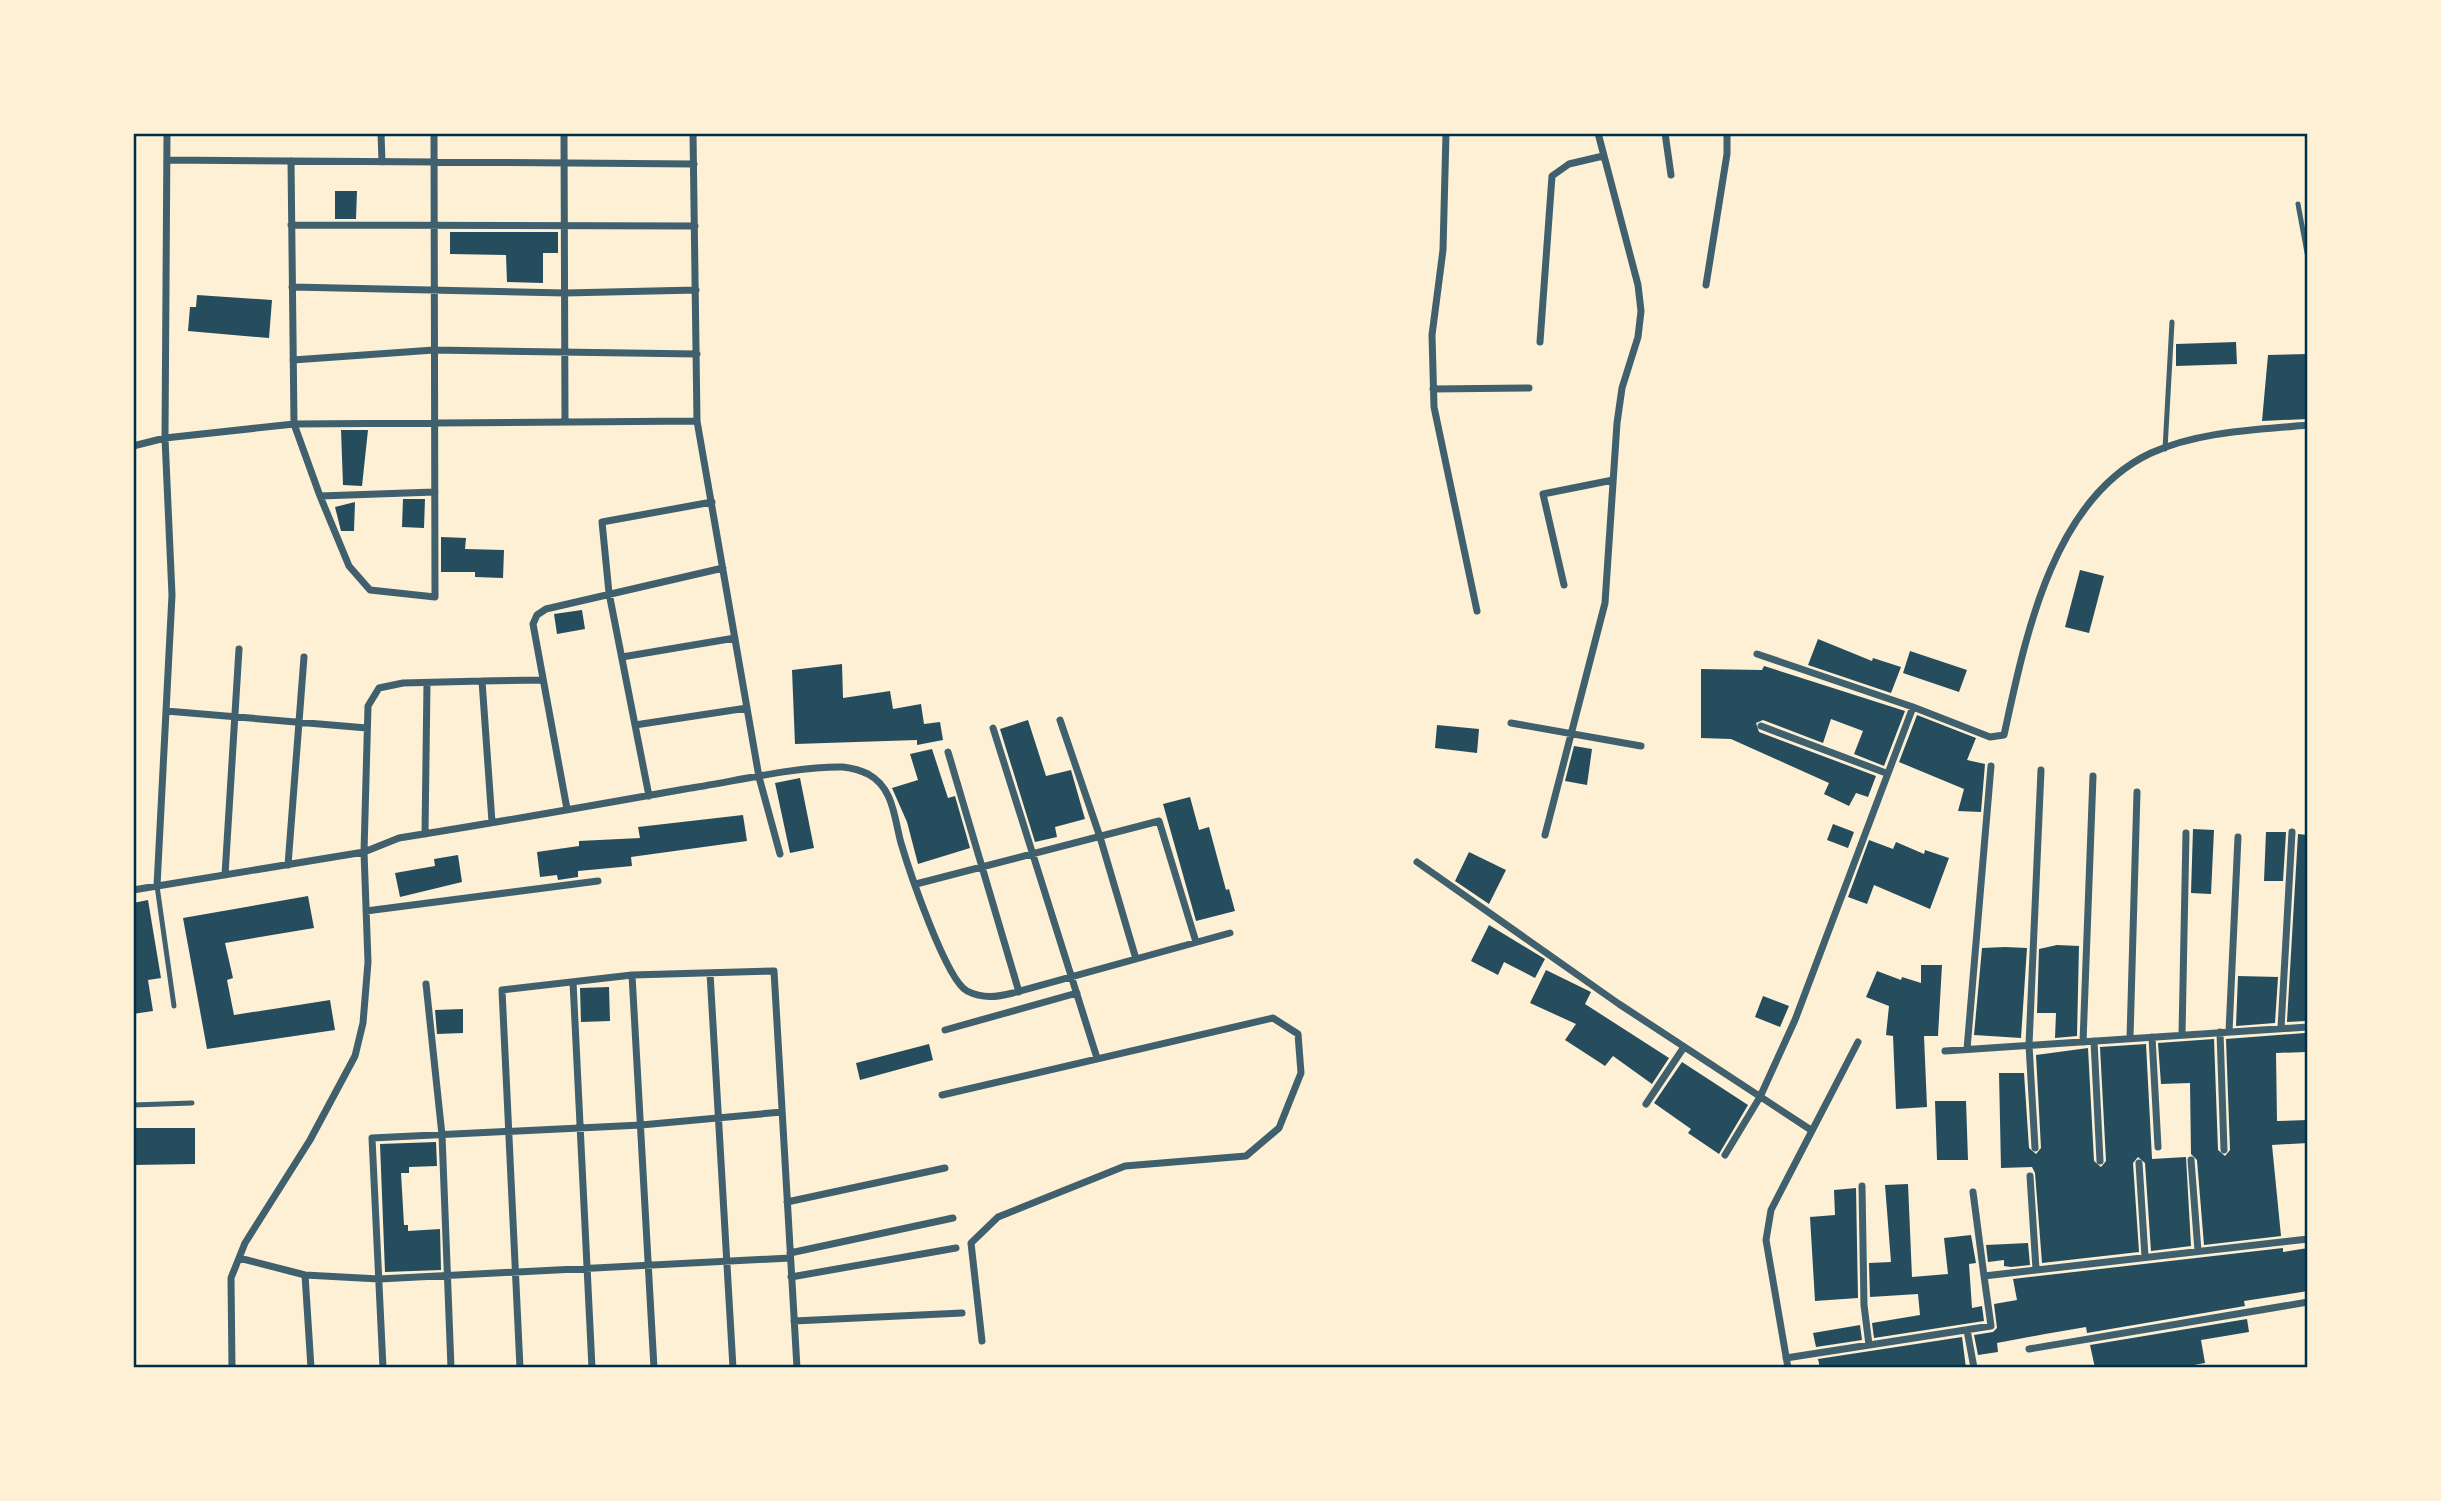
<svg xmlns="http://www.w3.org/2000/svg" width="2441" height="1501" font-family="Ubuntu,sans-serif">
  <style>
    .building { fill: #264d5e }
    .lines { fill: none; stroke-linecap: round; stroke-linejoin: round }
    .service { stroke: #3f606c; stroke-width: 5 }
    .minor { stroke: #3f606c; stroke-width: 7 }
    .neatline { fill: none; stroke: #003049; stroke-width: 2.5 }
  </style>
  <rect width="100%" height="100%" fill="#fdf0d5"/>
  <path class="building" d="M335,191H357L356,219H335Z
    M450,232H558V253H543V283L507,282L506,255L450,254Z
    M197,295L272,300L269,338L188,331L190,307H196Z
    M2236,342L2237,364L2176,366V344Z
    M2308,354V419L2262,421L2268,355Z
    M341,430H368L362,486L343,485Z
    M403,499H425L424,528L402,527Z
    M355,502L354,531H341L335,507Z
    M441,537L466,538L465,549L504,550L503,578L475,577V572H441Z
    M2080,570L2104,576L2089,633L2065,627Z
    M582,610L585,629L557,634L554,614Z
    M1818,639L1872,661L1873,658L1901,667L1891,693L1808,665Z
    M1910,651L1967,670L1959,692L1903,673Z
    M842,664L843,698L890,691L893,709L921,704L924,724L940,722L943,740L917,745V740L795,744L792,670Z
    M1764,666L1905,711L1884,766L1854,754L1863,731L1831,719L1823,743L1763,720L1756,723L1759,732L1876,776L1868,797L1856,793L1849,806L1824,794L1829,783L1731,739L1701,738V669L1762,670Z
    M1917,715L1976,738L1967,760L1985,764L1981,812L1958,811L1964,789L1899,762Z
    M1028,720L1046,776L1071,770L1085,819L1055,827L1057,837L1035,842L1000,729Z
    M1437,725L1479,729L1477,753L1435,748Z
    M1574,746L1592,749L1587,785L1565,781Z
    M932,749L948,798L955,796L970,848L918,864L907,822L892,788L918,780L910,754Z
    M800,778L814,848L790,853L775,783Z
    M1190,797L1199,830L1209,827L1226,890L1229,889L1235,911L1196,921L1163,804Z
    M743,815L747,841L631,857L632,866L578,871V877L558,880L557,875L540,877L537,852L579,846V841L640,838L638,827Z
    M1833,824L1854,832L1848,848L1827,840Z
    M2193,829L2214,830L2211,894L2191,893Z
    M2266,832H2286L2283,881H2264Z
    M2298,834L2308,835L2306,1021L2287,1022Z
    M1869,840L1893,849L1896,842L1924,854L1925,850L1949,858L1930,909L1874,885L1867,904L1848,897Z
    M1469,852L1506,870L1489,904L1455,881Z
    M458,855L462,882L400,897L395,873L435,866L434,859Z
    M308,896L314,928L225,943L233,978L227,980L234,1015L330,1000L335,1030L207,1049L183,918Z
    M148,900L161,978L148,980L153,1011L133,1014V903Z
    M1489,925L1545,959L1535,978L1504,962L1498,975L1471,961Z
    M2057,945L2079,946L2077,1036L2055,1038L2056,1013H2037L2039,949Z
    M2005,947L2027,948L2021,1038L1974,1035L1982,948Z
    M1921,965H1942L1938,1036H1924L1927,1107L1896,1109L1893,1036L1886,1035L1889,1006L1866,997L1877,971L1901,980L1902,977L1921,983Z
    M1546,970L1591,992L1585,1004L1669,1058L1652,1084L1613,1056L1605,1066L1599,1062L1565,1040L1576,1024L1530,1003Z
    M2238,976L2278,977L2275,1023L2236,1026Z
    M609,987L610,1021L581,1022L580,988Z
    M1763,996L1789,1006L1780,1027L1755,1017Z
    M463,1009V1033L437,1034L435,1010Z
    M2305,1033L2306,1052L2276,1053L2277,1121L2308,1120V1143L2272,1145L2281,1236L2204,1245L2197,1160L2191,1154L2190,1083L2161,1084L2158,1043L2214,1039L2218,1150L2225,1156L2230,1150L2226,1039Z
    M929,1044L933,1060L860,1080L856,1063Z
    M2146,1044L2152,1159L2186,1157L2191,1246L2151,1251L2145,1163L2138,1157L2133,1163L2139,1252L2042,1263L2035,1173L2032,1167L2001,1168L1999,1073H2024L2029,1148L2036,1154L2041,1148L2036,1055L2088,1048L2094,1161L2101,1167L2106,1161L2100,1047Z
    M1682,1062L1748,1105L1719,1154L1688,1133L1691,1129L1654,1103Z
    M1935,1101H1966L1968,1160H1937Z
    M133,1128H195V1164L133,1165Z
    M436,1142L437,1166L409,1167V1173H401L404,1225H408V1231L440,1229L441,1270L385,1272L380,1144Z
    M1908,1184L1912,1277L1948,1274L1944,1238L1971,1235L1976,1263L1969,1264L1972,1308L1982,1306L1984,1321L1874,1338L1872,1323L1920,1315L1918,1294L1870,1297L1869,1263L1891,1262L1885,1185Z
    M1856,1188L1858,1298L1815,1301L1810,1217L1835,1215L1834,1190Z
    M2028,1243L2030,1265L2011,1267L2004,1266V1260L1988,1262L1986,1245Z
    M2283,1248V1252L2308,1248V1291L2244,1301L2245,1306L2087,1333L2086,1327L2045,1334L1997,1343L1998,1352L1978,1355L1974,1335L1993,1332L1997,1328L1994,1304L2017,1300L2013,1279Z
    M2247,1319L2249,1332L2201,1340L2205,1363L2178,1368H2095L2090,1345Z
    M1860,1325L1862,1340L1816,1347L1813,1333Z
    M1962,1337L1966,1368H1820L1818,1359Z"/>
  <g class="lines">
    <path class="service" d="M2298,204L2308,258
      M2165,449L2172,322
      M157,886L174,1006
      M133,1105L192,1103"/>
    <path class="minor" d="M381,133L382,162
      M564,133L565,422
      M693,133L697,421L759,777L780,854
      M1446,133L1443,250L1432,335L1434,407L1477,611
      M1665,133L1671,175
      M167,160L694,164
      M291,161L294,424L320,496L435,492
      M291,225L695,226
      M1706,285L1727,154V133
      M292,287L565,293L696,290
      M1540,342L1552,176L1569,164L1603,156
      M293,360L434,350L697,354
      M1433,389L1529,388
      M133,446L165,438L294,424L697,421
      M320,496L349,566L370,590L435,597L434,133
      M1564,585L1543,494L1613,480
      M1757,654L1913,707
      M622,657L735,638
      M482,681L403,683L379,688L368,706L364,852L399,838C494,823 590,806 685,789C732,782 797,766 843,767C851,768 860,770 868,774C894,788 894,818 901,843C909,870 946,980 967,991C983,999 997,997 1013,993L1230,933
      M166,711L367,728
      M1060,720L1100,837L1136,959
      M1511,723L1641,746
      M635,725L747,708
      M1761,726L1886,773
      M993,728L1097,1058
      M948,752L1019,992
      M649,796L609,593L602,522L712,502
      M567,809L533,624L537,615L546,609L723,568
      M492,822L482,681L543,680
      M425,834L427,683
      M1545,835L1605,603L1617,423L1622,388L1638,337L1641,311L1638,285L1598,133
      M1417,862L1619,1004L1811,1130
      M288,865L304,657
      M225,875L239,649
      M916,884L1159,821L1196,942
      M157,886L172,595L165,438L167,133
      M133,890L364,852L368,962L363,1023L355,1056L310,1140L245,1243L231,1278L232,1368
      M366,911L598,881
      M710,973L733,1368
      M632,975L654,1368
      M573,982L592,1368
      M426,984L442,1135L451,1368
      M2281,1028L2292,832
      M945,1030L1077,993
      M2220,1032L2224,1150
      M2229,1032L2238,837
      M2182,1035L2186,833
      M2152,1037L2158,1147
      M2130,1038L2137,792
      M2094,1041L2100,1161
      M2083,1042L2093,776
      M1967,1049L1991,766
      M1945,1051L2308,1027
      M942,1095L1273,1018L1298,1034L1301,1073L1279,1128L1246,1156L1125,1166L998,1217L971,1243L982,1341
      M1646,1104L1684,1047
      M2035,1148L2029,1045L2041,770
      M1725,1155L1760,1097L1795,1020L1913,707L1990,737L2004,735C2025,639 2052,499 2151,453C2200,431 2256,430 2308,425
      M2191,1160L2198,1251
      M2139,1163L2145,1257
      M2030,1176L2036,1269
      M1862,1186L1864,1305L1869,1345
      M1973,1192L1984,1276
      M787,1202L945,1168
      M790,1253L953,1218
      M239,1258L305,1275L379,1279L790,1258
      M305,1275L311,1368
      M791,1277L956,1248
      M794,1321L962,1313
      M1967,1330L1974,1368
      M2029,1349L2308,1302
      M1786,1358L1991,1326L1984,1276L2308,1239
      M383,1368L372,1138L641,1125L782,1112
      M520,1368L502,990L632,975L774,971L797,1368
      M1788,1368L1766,1240L1771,1210L1858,1042"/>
  </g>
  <rect width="2441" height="1501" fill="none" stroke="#fdf0d5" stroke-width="270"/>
  <rect x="135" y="135" width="2171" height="1231" class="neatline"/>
</svg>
